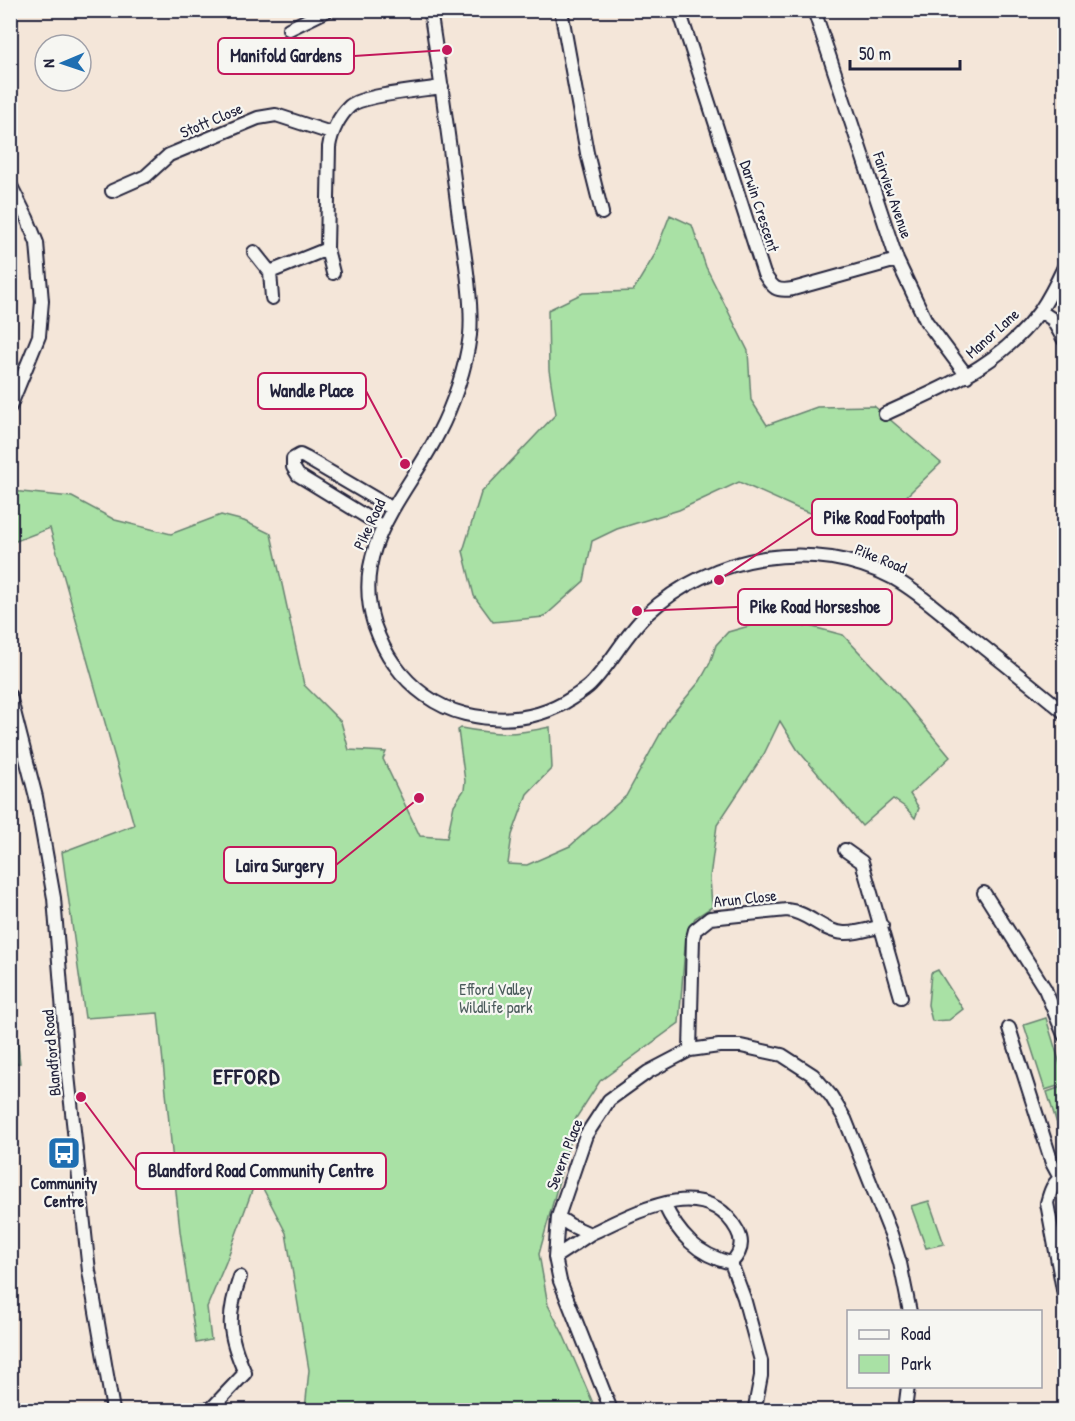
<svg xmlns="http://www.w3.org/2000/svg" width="1075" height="1421" font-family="'Patrick Hand',sans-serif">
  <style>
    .green { fill: #a9e1a5; stroke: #668270; stroke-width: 1.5 }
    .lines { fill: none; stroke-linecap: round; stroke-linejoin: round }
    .minor-casing { stroke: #22223b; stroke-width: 16 }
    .minor { stroke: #f6f6f2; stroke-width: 12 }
    .labels { text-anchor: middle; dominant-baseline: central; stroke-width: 4.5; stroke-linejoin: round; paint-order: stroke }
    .street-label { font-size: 16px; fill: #22223b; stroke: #f6f6f2 }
    .park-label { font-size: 16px; fill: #4a5b5b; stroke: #f6f6f2 }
    .poi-label { font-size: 16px; font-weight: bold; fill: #22223b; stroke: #f6f6f2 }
    .district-label { font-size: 22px; font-weight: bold; letter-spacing: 1.5px; fill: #22223b; stroke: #f6f6f2 }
    .leader { fill: none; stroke: #c2185b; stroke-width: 2 }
    .callout-dot { fill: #c2185b; stroke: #f6f6f2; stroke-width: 2 }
    .callout { fill: #f6f6f2; stroke: #c2185b; stroke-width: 2 }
    .callout-label { font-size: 18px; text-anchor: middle; font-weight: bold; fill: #22223b }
  </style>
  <rect width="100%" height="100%" fill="#f4e6d9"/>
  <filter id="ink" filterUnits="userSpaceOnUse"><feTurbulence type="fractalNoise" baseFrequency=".0167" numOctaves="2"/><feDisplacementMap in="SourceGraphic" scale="12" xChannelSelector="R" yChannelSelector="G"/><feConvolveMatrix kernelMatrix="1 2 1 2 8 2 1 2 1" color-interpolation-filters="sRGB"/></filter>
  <g filter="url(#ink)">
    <path class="green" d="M670,215L692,225L706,267L748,351L751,400L767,425L817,407L874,406L941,463L867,534L799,509L739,482L679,510L617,529L592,541L584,581L544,617L493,622L474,596L463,551L481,493L556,414L549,370L548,310L583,293L633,291L654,256Z
      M11,491L72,497L115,520L171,534L221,515L244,521L271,534L304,685L341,722L349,750L386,752L383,759L420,836L447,838L454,805L464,790L465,781L458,730L461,728C498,735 513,735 550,727L552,768L527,794L512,835L508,864L527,865L570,846L626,796L669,718L700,681L710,663L716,645L728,632L763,622L809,626L843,635L894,689L950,757L910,794L919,808L915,818L905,807L893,799L862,826L797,749L780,721L764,754L717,825L710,877L712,907L695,918L686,935L679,1023L600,1081L576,1118L539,1254L548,1305L563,1334L596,1410H305L309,1370L286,1233L257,1177L226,1262L207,1307L211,1340L196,1343L180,1231L158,1013L85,1018L62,852L134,825L50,528L11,543Z
      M938,970L963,1009L949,1020L932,1021L928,1005L931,973Z
      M14,1010L20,1063L11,1064V1011Z
      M1046,1018L1064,1077V1084L1045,1090L1024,1025Z
      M1064,1086V1142L1063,1143L1047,1092Z
      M929,1201L944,1244L926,1248L911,1206Z"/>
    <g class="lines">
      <g class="minor-casing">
        <path id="minor" d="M430,10C441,79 450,148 459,217C464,251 473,302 470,335C466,368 453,405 438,434C406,497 350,547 374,624C379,638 385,652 394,664C411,688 436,707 465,714C503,723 539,720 572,698C578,694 585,690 590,685C611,664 624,636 646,615C711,554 814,536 895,579C918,592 939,611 960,628C995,656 1030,684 1064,712
          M561,10L587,153L602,213
          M679,10L764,274C773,288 776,292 793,289L897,260
          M814,10L897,260L926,321L967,376
          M289,29L328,10
          M10,184L27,218L37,243L42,301L39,336L10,407
          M112,191L146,176L169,155L258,118L276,115L331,133
          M327,249L333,273
          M254,252L270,272L272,298
          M270,272L327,249L329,147C331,133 339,116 350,106C362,95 423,90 442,87
          M1040,311L1052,319L1064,340
          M885,414C945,386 999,367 1040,311C1049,298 1057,282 1064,267
          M383,527L298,475L293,467V459L300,455L306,458L393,509
          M10,696L36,797L54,898L68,1075L89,1271L113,1410
          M845,850L862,862L901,997
          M984,893L1045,989L1064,1035
          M1009,1028L1052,1163L1060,1178
          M690,1050L693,938L695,930L710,918L787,910C808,912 823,932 844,933C856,934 870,929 882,926
          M1064,1176C1053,1181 1050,1192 1047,1203L1064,1295
          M558,1217L570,1225L590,1234C633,1214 705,1172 737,1230C744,1242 741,1253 731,1263C697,1255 678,1234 664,1204
          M555,1257L590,1234
          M731,1263L744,1298L761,1361V1376L755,1407
          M198,1410L211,1409L245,1373C228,1335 226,1317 240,1277
          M611,1410L560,1281L555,1257L558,1217L586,1135L609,1100L648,1072L690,1050L719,1046H741L782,1055L813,1075L831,1096L845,1119L891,1234L900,1263L910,1312
          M905,1410L908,1386"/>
      </g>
      <use href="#minor" class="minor"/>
    </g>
  </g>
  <defs>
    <g id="bus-square" transform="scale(1.725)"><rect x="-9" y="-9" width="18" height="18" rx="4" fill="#1f6fb2" stroke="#f6f6f2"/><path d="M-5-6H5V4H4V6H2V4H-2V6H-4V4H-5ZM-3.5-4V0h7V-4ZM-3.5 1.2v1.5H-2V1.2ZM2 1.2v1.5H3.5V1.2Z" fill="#fff"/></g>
  </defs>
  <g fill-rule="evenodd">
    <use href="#bus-square" x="64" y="1153"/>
  </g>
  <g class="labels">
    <g class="street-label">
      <text transform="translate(211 120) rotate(-23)">Stott Close</text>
      <text transform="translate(893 195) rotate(71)">Fairview Avenue</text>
      <text transform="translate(760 206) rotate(72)">Darwin Crescent</text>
      <text transform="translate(992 333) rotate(-42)">Manor Lane</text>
      <text transform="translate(369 524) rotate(-65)">Pike Road</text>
      <text transform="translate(881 558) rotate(22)">Pike Road</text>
      <text transform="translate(745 898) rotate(-6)">Arun Close</text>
      <text transform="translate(51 1053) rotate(-95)">Blandford Road</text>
      <text transform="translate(564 1154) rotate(-69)">Severn Place</text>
    </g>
    <g class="park-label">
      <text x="496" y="989">Efford Valley<tspan x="496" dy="18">Wildlife park</tspan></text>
    </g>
    <g class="poi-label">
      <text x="64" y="1183">Community<tspan x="64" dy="18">Centre</tspan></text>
    </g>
    <g class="district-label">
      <text x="247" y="1076">EFFORD</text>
    </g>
  </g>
  <path class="leader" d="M447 50L354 56M405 464L366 391M719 580L812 517M637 611L738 607M419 798L336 865M81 1097L136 1171"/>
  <g class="callout-dot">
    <circle cx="447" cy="50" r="6"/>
    <circle cx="405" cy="464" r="6"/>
    <circle cx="719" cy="580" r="6"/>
    <circle cx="637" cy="611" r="6"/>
    <circle cx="419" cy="798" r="6"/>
    <circle cx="81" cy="1097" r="6"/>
  </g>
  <g class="callout">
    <rect x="218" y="38" width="136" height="36" rx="6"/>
    <rect x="258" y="373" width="108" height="36" rx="6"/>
    <rect x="812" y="499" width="145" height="36" rx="6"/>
    <rect x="738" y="589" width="154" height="36" rx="6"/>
    <rect x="224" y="847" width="112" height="36" rx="6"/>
    <rect x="136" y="1153" width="250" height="36" rx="6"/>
  </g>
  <g class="callout-label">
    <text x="286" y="62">Manifold Gardens</text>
    <text x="312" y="397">Wandle Place</text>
    <text x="884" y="524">Pike Road Footpath</text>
    <text x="815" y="613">Pike Road Horseshoe</text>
    <text x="280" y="872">Laira Surgery</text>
    <text x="261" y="1177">Blandford Road Community Centre</text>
  </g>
  <rect width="1075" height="1421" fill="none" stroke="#f6f6f2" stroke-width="36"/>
  <rect x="18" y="18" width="1039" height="1385" fill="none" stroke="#22223b" stroke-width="2" filter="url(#ink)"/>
  <rect x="847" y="1310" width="195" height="78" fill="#f6f6f2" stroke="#a1a1a9" stroke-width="1.5"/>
  <rect x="859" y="1330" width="30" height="9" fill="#f6f6f2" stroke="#a1a1a9" stroke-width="1.5"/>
  <text x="901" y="1340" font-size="18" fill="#22223b">Road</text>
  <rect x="859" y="1355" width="30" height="18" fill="#a9e1a5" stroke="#a1a1a9" stroke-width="1.5"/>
  <text x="901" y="1370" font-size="18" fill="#22223b">Park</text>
  <g transform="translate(63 63) rotate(268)"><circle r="28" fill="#f6f6f2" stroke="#a1a1a9" stroke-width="1.5"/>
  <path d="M0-4.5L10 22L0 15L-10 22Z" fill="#1f6fb2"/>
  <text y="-9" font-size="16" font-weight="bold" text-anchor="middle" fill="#22223b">N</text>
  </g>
  <path d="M850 60v9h110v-9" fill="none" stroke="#22223b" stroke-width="3"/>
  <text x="859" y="60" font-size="18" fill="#22223b" stroke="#f6f6f2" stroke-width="4.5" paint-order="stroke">50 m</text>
</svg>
